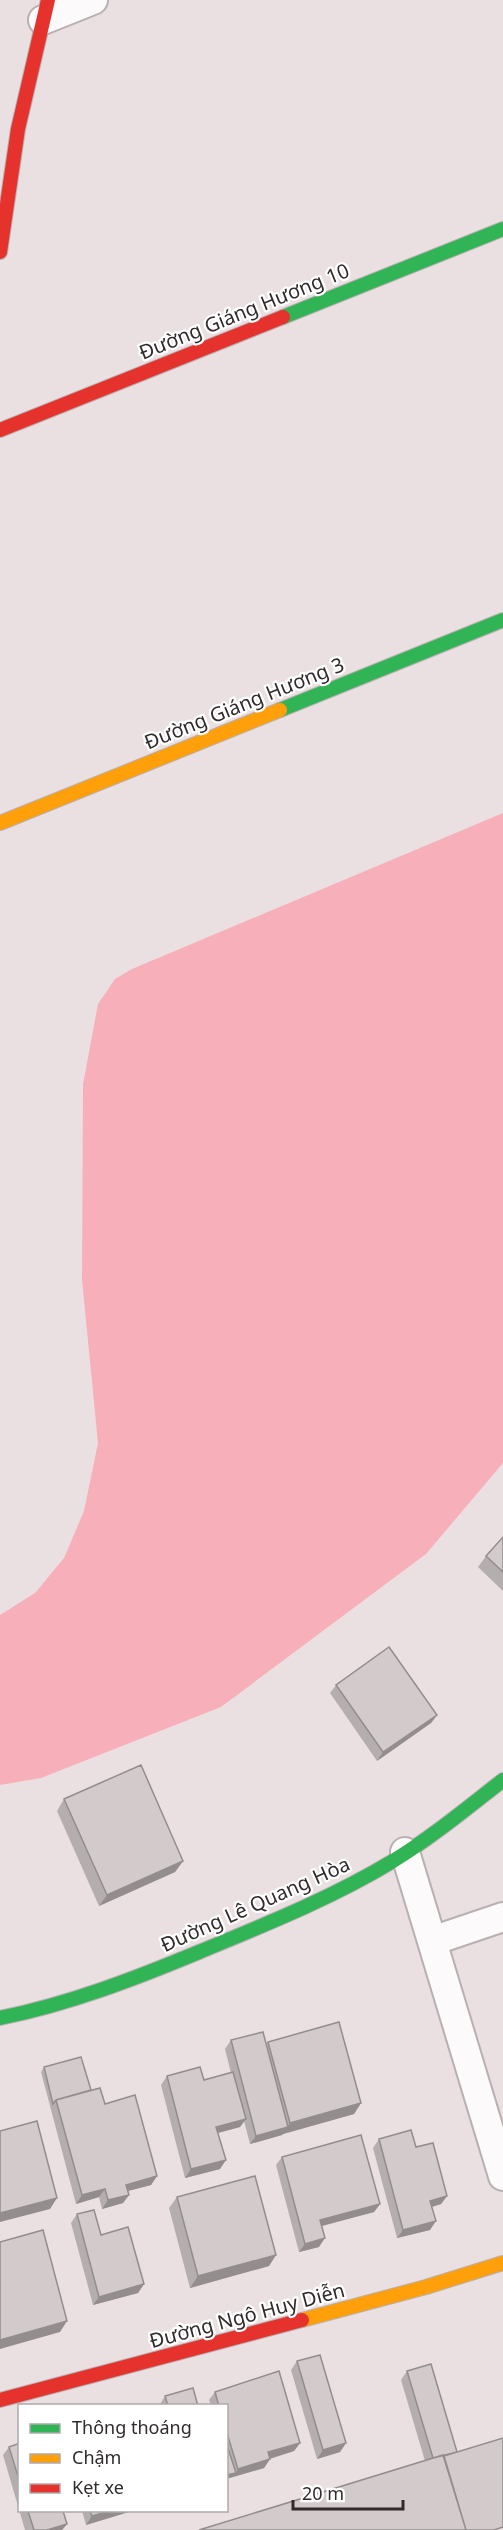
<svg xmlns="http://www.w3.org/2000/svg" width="503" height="2530" font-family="'Noto Sans',sans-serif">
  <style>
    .water { fill: #f7b0b9 }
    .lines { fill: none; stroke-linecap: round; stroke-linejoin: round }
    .street-casing { stroke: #b8b0b1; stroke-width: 32 }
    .fast-casing { stroke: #b8b0b1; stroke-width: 16 }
    .slow-casing { stroke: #b8b0b1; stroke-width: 16 }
    .jam-casing { stroke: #b8b0b1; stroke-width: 16 }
    .street { stroke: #fcfafa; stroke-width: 28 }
    .fast { stroke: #30b455; stroke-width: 14 }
    .slow { stroke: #ff9f0a; stroke-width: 14 }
    .jam { stroke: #e5322d; stroke-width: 14 }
    .wall { fill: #b5aeaf }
    .shaded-wall { fill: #938d8e }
    .building { fill: #d2cacb; stroke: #938d8e; stroke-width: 1.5 }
    .labels { text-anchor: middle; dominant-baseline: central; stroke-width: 4.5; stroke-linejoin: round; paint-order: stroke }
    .street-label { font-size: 20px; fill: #322b2c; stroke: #fff }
  </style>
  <rect width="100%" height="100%" fill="#ebe0e1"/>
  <path class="water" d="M503,813V1463L426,1554L221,1707L41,1778L0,1785V1615L35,1593L64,1558L84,1511L98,1443L82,1280L83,1084L98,1004L115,979L132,969Z"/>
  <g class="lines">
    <g class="street-casing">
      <path id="street" d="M43,20L93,0
        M405,1852L503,2176
        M432,1941L503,1917"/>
    </g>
    <g class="fast-casing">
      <path id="fast" d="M283,317L503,229
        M280,710L503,620
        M0,2018C69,2004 134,1979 199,1952C264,1925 332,1898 393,1861C432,1837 467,1808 503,1780"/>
    </g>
    <g class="slow-casing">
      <path id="slow" d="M0,823L280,710
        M302,2320L426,2287L503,2263"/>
    </g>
    <g class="jam-casing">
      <path id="jam" d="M0,252L18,129L48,0
        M0,430L283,317
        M0,2400L302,2320"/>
    </g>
    <use href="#street" class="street"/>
    <use href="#fast" class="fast"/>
    <use href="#slow" class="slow"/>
    <use href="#jam" class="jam"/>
  </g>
  <path class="wall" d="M503,1537V1591L478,1567L486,1556Z
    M336,1685L437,1715L431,1723L377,1761L330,1693Z
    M64,1799L183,1861L175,1872L99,1906L57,1811Z
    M231,2040L266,2044L268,2042L361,2103L354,2114L283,2134L282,2135L250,2144L244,2121L240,2127L218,2133L220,2169L185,2178L161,2085L167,2076L204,2080L231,2073L225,2049Z
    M44,2067L91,2090L105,2104L157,2176L151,2185L128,2191L129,2195L123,2203L102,2209L99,2197L76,2204L41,2072Z
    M379,2139L416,2147L447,2196L441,2204L432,2207L430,2230L397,2238L373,2148Z
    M282,2157L380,2204L374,2212L322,2226L319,2247L299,2252L276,2165Z
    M177,2197L276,2255L269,2266L190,2288L169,2208Z
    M77,2214L101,2235L144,2284L138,2293L93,2305L71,2223Z
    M297,2361L346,2443L340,2452L317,2459L291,2370Z
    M407,2371L457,2452L425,2461L401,2380Z
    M215,2392L300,2443L294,2451L270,2459L264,2468L226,2479V2406H210L211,2405L209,2400Z
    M165,2396L198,2406H159Z
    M20,2443V2511H63L67,2524L62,2530H25L3,2455L9,2447Z
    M82,2511H132L86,2525Z"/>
  <path class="shaded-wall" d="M437,1715L431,1723L377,1761L383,1752Z
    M183,1861L175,1872L99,1906L107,1895Z
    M361,2103L354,2114L283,2134L282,2135L250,2144L256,2136L287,2127L290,2123Z
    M246,2119L240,2127L210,2135L216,2127Z
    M226,2160L220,2169L185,2178L191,2169Z
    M157,2176L151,2185L120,2193L126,2185Z
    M105,2189L99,2197L76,2204L82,2195Z
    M129,2195L123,2203L102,2209L108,2200Z
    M447,2196L441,2204L424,2209L430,2201Z
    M57,2198L50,2209L0,2222V2213Z
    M380,2204L374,2212L314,2228L320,2220Z
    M436,2221L430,2230L397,2238L403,2230Z
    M325,2238L319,2247L299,2252L305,2244Z
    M276,2255L269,2266L190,2288L198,2276Z
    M144,2284L138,2293L93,2305L99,2297Z
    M67,2321L60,2332L0,2349V2340Z
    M300,2443L294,2451L262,2461L268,2452Z
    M346,2443L340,2452L317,2459L323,2450Z
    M270,2459L264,2468L226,2479V2475L236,2473L238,2469Z
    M109,2511H132L86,2525L92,2516Z
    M67,2524L62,2530H47Z"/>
  <path class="building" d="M503,1537V1572L486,1556Z
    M389,1647L437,1715L383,1752L336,1685Z
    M141,1765L183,1861L107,1895L64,1799Z
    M339,2022L361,2103L290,2123L268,2042Z
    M263,2032L288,2127L256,2136L231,2040Z
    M81,2057L91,2090L56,2100L53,2104L44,2067Z
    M200,2067L204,2080L233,2072L246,2119L216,2127L226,2160L191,2169L167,2076Z
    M100,2088L105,2104L135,2095L157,2176L126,2185L129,2195L108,2200L105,2189L82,2195L56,2100Z
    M37,2121L57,2198L0,2213V2131Z
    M411,2130L416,2147L433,2143L447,2196L430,2201L436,2221L403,2230L379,2139Z
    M361,2135L380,2204L320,2220L325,2238L305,2244L282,2157Z
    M255,2176L276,2255L198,2276L177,2197Z
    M94,2210L101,2235L128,2227L144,2284L99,2297L77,2214Z
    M43,2230L67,2321L0,2340V2242Z
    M320,2355L346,2443L323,2450L297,2361Z
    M431,2364L457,2452L433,2458L407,2371Z
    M279,2371L300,2443L268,2452L270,2459L238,2469L226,2430V2406H219L215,2392Z
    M193,2388L198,2406H168L165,2396Z
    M503,2438V2527L494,2530H466L444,2456Z
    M226,2442L236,2473L226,2475Z
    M20,2443V2483L9,2447Z
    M443,2455L466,2530H199Z
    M28,2511H63L67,2524L47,2530H34Z
    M90,2511H109L92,2516Z"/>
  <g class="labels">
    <g class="street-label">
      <text transform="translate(244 311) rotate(-22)">Đường Giáng Hương 10</text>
      <text transform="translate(244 703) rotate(-22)">Đường Giáng Hương 3</text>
      <text transform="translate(255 1904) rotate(-24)">Đường Lê Quang Hòa</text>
      <text transform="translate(247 2315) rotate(-15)">Đường Ngô Huy Diễn</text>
    </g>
  </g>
  <rect x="18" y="2404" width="210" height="108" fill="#ffffff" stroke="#adaaab" stroke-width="1.5"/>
  <rect x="30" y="2424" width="30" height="9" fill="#30b455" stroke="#adaaab" stroke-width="1.5"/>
  <text x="72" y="2434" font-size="18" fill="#322b2c">Thông thoáng</text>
  <rect x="30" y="2454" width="30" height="9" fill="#ff9f0a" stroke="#adaaab" stroke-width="1.5"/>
  <text x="72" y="2464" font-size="18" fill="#322b2c">Chậm</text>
  <rect x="30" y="2484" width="30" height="9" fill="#e5322d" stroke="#adaaab" stroke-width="1.5"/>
  <text x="72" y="2494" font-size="18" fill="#322b2c">Kẹt xe</text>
  <path d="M293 2500v9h110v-9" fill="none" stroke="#322b2c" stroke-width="3"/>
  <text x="302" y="2500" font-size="18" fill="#322b2c" stroke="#ffffff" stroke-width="4.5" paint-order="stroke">20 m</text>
</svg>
